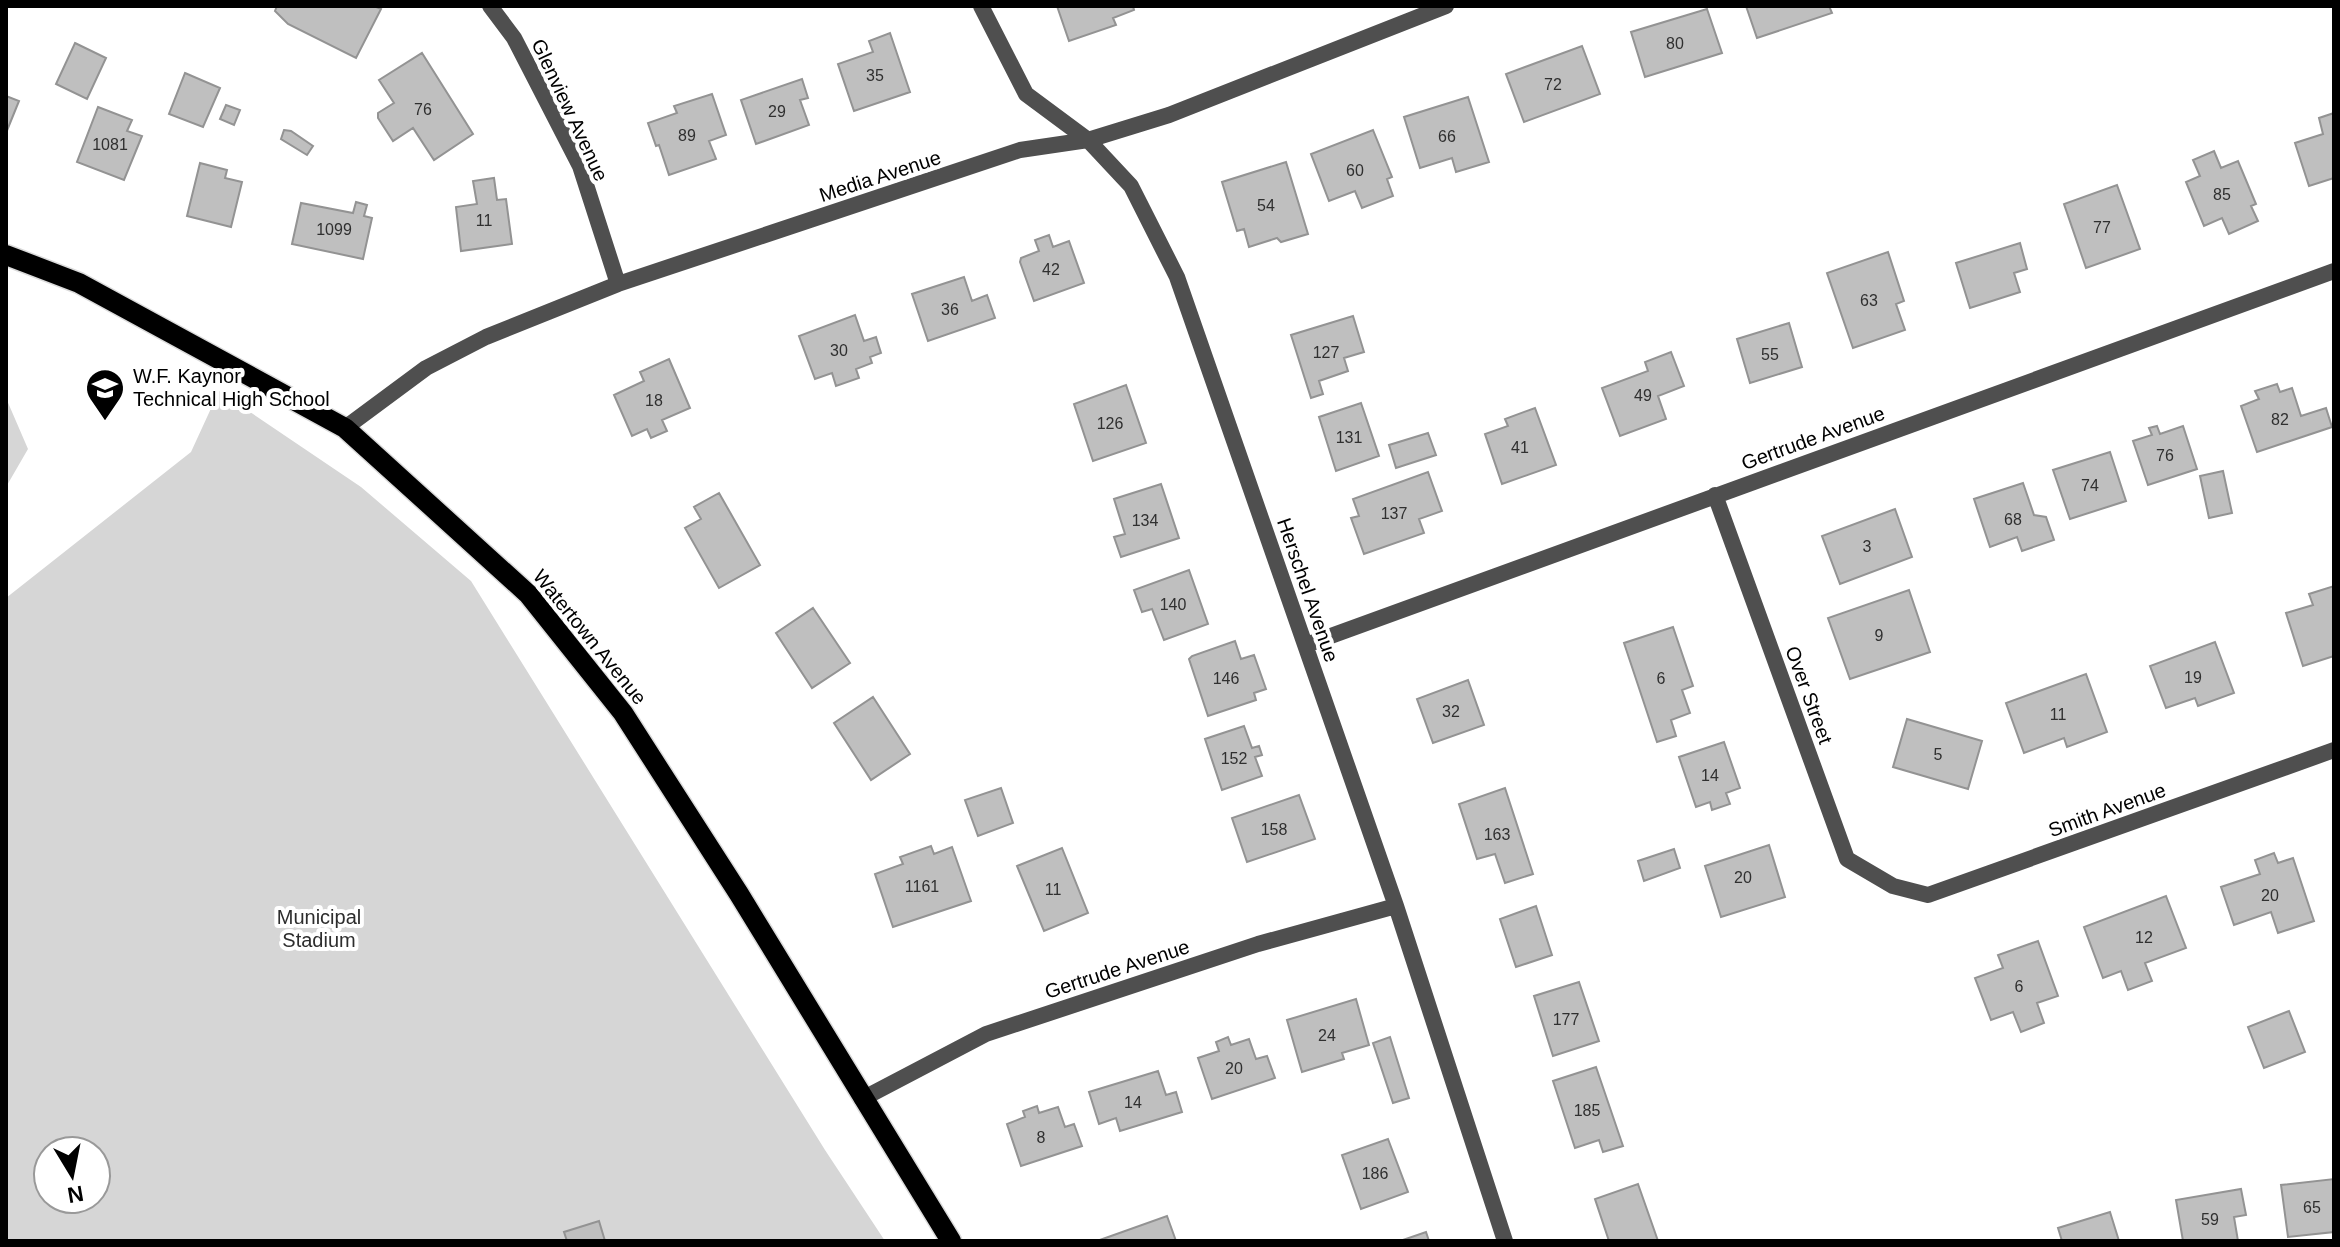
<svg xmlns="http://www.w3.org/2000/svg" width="2340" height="1247" font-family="Arial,sans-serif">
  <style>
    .green { fill: #d6d6d6; fill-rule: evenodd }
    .building { fill: #bfbfbf; stroke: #939393; stroke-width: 2 }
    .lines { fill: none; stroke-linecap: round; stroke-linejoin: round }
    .primary-casing { stroke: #dbdbdb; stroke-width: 23 }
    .street { stroke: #4f4f4f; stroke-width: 16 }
    .primary { stroke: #000; stroke-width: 20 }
    .labels { text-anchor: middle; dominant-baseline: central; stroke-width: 8; stroke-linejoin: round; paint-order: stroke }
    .number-label { font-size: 16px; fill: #303030 }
    .street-label { font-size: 20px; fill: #000; stroke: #fff }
    .poi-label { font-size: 20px; fill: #000; stroke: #fff; text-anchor: start }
    .park-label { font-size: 20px; fill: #2d2d2d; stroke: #fff }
  </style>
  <rect width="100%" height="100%" fill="#fff"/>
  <path class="green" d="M219,391L361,487L471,581L825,1150L885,1241H6V598L191,452ZM48,1151H96V1199H48Z
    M6,398L28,449L6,487Z"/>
  <path class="building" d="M277,6H374L381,9L356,58L288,24L275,11Z
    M1057,6H1133L1134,10L1113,18L1116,25L1069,41Z
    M1746,6H1829L1832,13L1757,38Z
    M1707,9L1722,53L1645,77L1631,32Z
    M890,33L910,92L854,111L838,64L873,52L869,41Z
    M75,43L106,58L87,99L56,84Z
    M1582,46L1600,94L1524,122L1506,74Z
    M422,53L473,134L434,160L413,128L393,141L378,118V113L394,103L379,80Z
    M185,73L220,88L203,127L169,114Z
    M802,79L808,98L800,100L809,125L756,144L741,100Z
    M712,94L726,135L709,141L716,159L669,175L659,145L656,146L648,123L677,113L674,106Z
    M6,96L19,101L6,133Z
    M1468,97L1489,162L1456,172L1452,158L1420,168L1404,117Z
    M226,105L240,110L234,125L220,119Z
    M98,107L132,120L127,131L142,136L124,180L77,162Z
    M2334,113V178L2309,186L2295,143L2323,134L2319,118Z
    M284,130L291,131L313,146L307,155L281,139Z
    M1373,130L1392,177L1387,179L1393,196L1362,208L1355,191L1329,201L1311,154Z
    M2214,151L2221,168L2238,161L2256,204L2251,206L2258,221L2229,234L2222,218L2204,226L2186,182L2200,176L2193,160Z
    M1286,162L1308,234L1281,242L1277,238L1249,247L1244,229L1237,231L1222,182Z
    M200,163L227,170L225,178L242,182L231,227L187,216Z
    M494,178L497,200L506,199L512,244L461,251L456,207L477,204L473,181Z
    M2117,185L2140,249L2086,268L2064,204Z
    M356,202L367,205L364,216L372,218L363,259L292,244L301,203L353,213Z
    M1049,235L1053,247L1069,241L1084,283L1034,301L1020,262L1021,258L1039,251L1035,240Z
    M2020,243L2027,269L2014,273L2020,292L1970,308L1956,263Z
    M1888,252L1904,301L1896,304L1905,330L1853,348L1827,273Z
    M964,277L972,301L987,295L995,318L928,341L912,294Z
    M855,315L864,341L876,337L881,353L870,357L872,363L856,369L859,378L836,386L832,373L815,379L799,336Z
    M1353,316L1364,352L1344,358L1348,371L1319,381L1323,394L1311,398L1291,335Z
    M1789,323L1802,367L1750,383L1737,339Z
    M1671,352L1684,386L1658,396L1666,419L1620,436L1602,388L1648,371L1645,362Z
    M669,359L690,408L662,420L667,431L651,438L647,429L632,436L614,395L644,381L640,372Z
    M2277,384L2280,392L2292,388L2301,416L2326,408L2332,427L2257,452L2241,406L2259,399L2255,391Z
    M1126,385L1146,443L1093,461L1074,404Z
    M1361,403L1379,456L1336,471L1319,417Z
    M1535,408L1556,465L1502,484L1485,434L1508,426L1505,419Z
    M2157,426L2160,434L2183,426L2197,469L2148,485L2133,441L2152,435L2149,428Z
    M1428,433L1436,455L1396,468L1389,445Z
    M2110,452L2126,501L2070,519L2053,470Z
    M2223,471L2232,513L2209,518L2200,476Z
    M1428,472L1442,511L1419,519L1424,533L1364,554L1351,518L1359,516L1353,499Z
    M2023,483L2034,515L2046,517L2054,540L2022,551L2017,537L1990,547L1974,499Z
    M1161,484L1179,538L1121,557L1114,537L1125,534L1114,499Z
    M719,493L760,565L719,588L685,528L701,519L694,507Z
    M1895,509L1912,557L1840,584L1822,536Z
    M1189,570L1208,624L1164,640L1152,609L1142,612L1134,590Z
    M2334,586V656L2303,666L2286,613L2313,605L2309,594Z
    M1909,590L1930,652L1850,679L1828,618Z
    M813,608L850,663L812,688L776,633Z
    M1673,627L1693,686L1682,690L1690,713L1671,720L1676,736L1657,742L1624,643Z
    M1235,641L1241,659L1254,655L1266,689L1254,693L1256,700L1208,716L1189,659L1192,656Z
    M2215,642L2234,693L2198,706L2195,698L2166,708L2150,666Z
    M2086,674L2107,732L2067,747L2064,738L2024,753L2006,703Z
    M1468,680L1484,725L1433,743L1417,699Z
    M873,697L910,754L871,780L834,723Z
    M1907,719L1982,741L1968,789L1893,767Z
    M1244,726L1252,748L1259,746L1262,755L1255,757L1262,776L1222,790L1205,739Z
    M1724,742L1740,788L1726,793L1730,804L1712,810L1710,802L1696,807L1679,757Z
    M1001,788L1013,823L978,836L965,800Z
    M1505,788L1533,874L1505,883L1495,854L1477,859L1459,804Z
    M1299,795L1315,839L1247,862L1232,818Z
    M1769,845L1785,897L1721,917L1705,866Z
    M931,846L934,854L952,847L971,901L893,927L875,874L903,864L900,857Z
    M1062,848L1088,913L1044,931L1017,866Z
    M1674,849L1680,868L1644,881L1638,861Z
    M2274,853L2278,863L2293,858L2314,921L2278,933L2271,912L2234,925L2221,887L2260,874L2255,860Z
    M2166,896L2186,948L2145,963L2152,981L2128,990L2121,971L2103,978L2084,927Z
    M1536,906L1552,955L1516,967L1500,919Z
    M2038,941L2058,996L2037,1003L2044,1023L2021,1032L2013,1012L1991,1020L1975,978L2003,968L1998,955Z
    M1579,982L1599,1041L1553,1056L1534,996Z
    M1356,999L1369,1045L1342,1053L1344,1059L1302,1072L1287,1020Z
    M2289,1011L2305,1052L2264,1068L2248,1027Z
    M1228,1037L1231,1045L1249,1039L1256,1059L1267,1056L1275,1078L1212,1099L1198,1058L1219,1051L1216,1042Z
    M1390,1037L1409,1098L1393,1103L1373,1043Z
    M1596,1067L1623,1146L1603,1152L1599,1140L1575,1148L1553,1081Z
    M1158,1071L1166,1095L1176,1092L1182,1112L1120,1131L1116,1118L1099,1124L1089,1092Z
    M1037,1106L1039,1113L1058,1107L1065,1127L1074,1124L1082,1146L1021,1166L1007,1124L1025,1117L1023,1111Z
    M1388,1139L1408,1192L1361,1209L1342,1155Z
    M2334,1179V1232L2288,1237L2281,1185Z
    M1638,1184L1658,1241H1609L1595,1199Z
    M2241,1189L2246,1215L2234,1217L2238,1241H2183L2176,1200Z
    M2110,1212L2119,1241H2062L2058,1228Z
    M1167,1216L1176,1241H1097Z
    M599,1221L605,1241H567L564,1232Z
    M1426,1232L1429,1241H1400Z"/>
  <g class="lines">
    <g class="primary-casing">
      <path id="primary" d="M6,255L79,283L345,428L528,594L623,713L739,894L951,1241"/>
    </g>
    <path class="street" d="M490,6L514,38L580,166L618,284
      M981,6L1026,94L1088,140L1131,186L1177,277L1396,906L1505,1241
      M345,428L426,368L486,337L618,284L1020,150L1088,140L1169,115L1446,6
      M1715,495L1847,859L1893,886L1928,895L2334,750
      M1306,645L2334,271
      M862,1099L986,1034L1258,944L1396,906"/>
    <use href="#primary" class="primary"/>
  </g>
  <defs>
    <g id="school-pin" transform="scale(2)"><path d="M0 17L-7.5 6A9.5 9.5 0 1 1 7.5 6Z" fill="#000" stroke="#fff"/><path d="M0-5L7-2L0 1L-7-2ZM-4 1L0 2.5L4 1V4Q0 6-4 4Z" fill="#fff"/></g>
  </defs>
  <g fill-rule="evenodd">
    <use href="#school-pin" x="105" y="388"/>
  </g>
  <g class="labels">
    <g class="number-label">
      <text x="1675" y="43">80</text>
      <text x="875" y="75">35</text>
      <text x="1553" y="84">72</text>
      <text x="423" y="109">76</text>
      <text x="777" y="111">29</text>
      <text x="687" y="135">89</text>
      <text x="1447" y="136">66</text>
      <text x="110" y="144">1081</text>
      <text x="1355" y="170">60</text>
      <text x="2222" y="194">85</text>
      <text x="1266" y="205">54</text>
      <text x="484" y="220">11</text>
      <text x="2102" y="227">77</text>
      <text x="334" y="229">1099</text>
      <text x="1051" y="269">42</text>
      <text x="1869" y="300">63</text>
      <text x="950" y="309">36</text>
      <text x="839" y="350">30</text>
      <text x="1326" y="352">127</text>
      <text x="1770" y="354">55</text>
      <text x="1643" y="395">49</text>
      <text x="654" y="400">18</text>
      <text x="2280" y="419">82</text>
      <text x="1110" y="423">126</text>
      <text x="1349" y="437">131</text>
      <text x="1520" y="447">41</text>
      <text x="2165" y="455">76</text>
      <text x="2090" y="485">74</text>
      <text x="1394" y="513">137</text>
      <text x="2013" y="519">68</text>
      <text x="1145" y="520">134</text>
      <text x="1867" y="546">3</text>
      <text x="1173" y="604">140</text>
      <text x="1879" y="635">9</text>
      <text x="2193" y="677">19</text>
      <text x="1226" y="678">146</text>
      <text x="1661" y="678">6</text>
      <text x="1451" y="711">32</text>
      <text x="2058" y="714">11</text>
      <text x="1938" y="754">5</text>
      <text x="1234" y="758">152</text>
      <text x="1710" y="775">14</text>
      <text x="1274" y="829">158</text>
      <text x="1497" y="834">163</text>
      <text x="1743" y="877">20</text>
      <text x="922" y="886">1161</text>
      <text x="1053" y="889">11</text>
      <text x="2270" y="895">20</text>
      <text x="2144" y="937">12</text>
      <text x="2019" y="986">6</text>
      <text x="1566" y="1019">177</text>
      <text x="1327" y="1035">24</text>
      <text x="1234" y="1068">20</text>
      <text x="1133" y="1102">14</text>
      <text x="1587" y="1110">185</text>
      <text x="1041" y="1137">8</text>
      <text x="1375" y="1173">186</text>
      <text x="2312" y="1207">65</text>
      <text x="2210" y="1219">59</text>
    </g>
    <g class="street-label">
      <text transform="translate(570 110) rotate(65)">Glenview Avenue</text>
      <text transform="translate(880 176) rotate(-18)">Media Avenue</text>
      <text transform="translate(1813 438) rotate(-20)">Gertrude Avenue</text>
      <text transform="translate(1308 590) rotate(71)">Herschel Avenue</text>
      <text transform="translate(590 637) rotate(51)">Watertown Avenue</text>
      <text transform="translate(1809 695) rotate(70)">Over Street</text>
      <text transform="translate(2107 810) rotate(-20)">Smith Avenue</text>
      <text transform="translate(1117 969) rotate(-18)">Gertrude Avenue</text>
    </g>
    <g class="poi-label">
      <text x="133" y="376">W.F. Kaynor<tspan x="133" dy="23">Technical High School</tspan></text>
    </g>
    <g class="park-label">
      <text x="319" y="917">Municipal<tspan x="319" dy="23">Stadium</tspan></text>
    </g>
  </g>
  <rect width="2340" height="1247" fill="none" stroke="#000000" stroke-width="16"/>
  <g transform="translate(72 1175) rotate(170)"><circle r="38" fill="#ffffff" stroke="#999999" stroke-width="2"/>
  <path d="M0-6L14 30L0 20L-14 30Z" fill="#000000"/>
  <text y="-12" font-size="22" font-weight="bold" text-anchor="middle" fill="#000000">N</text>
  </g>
</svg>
